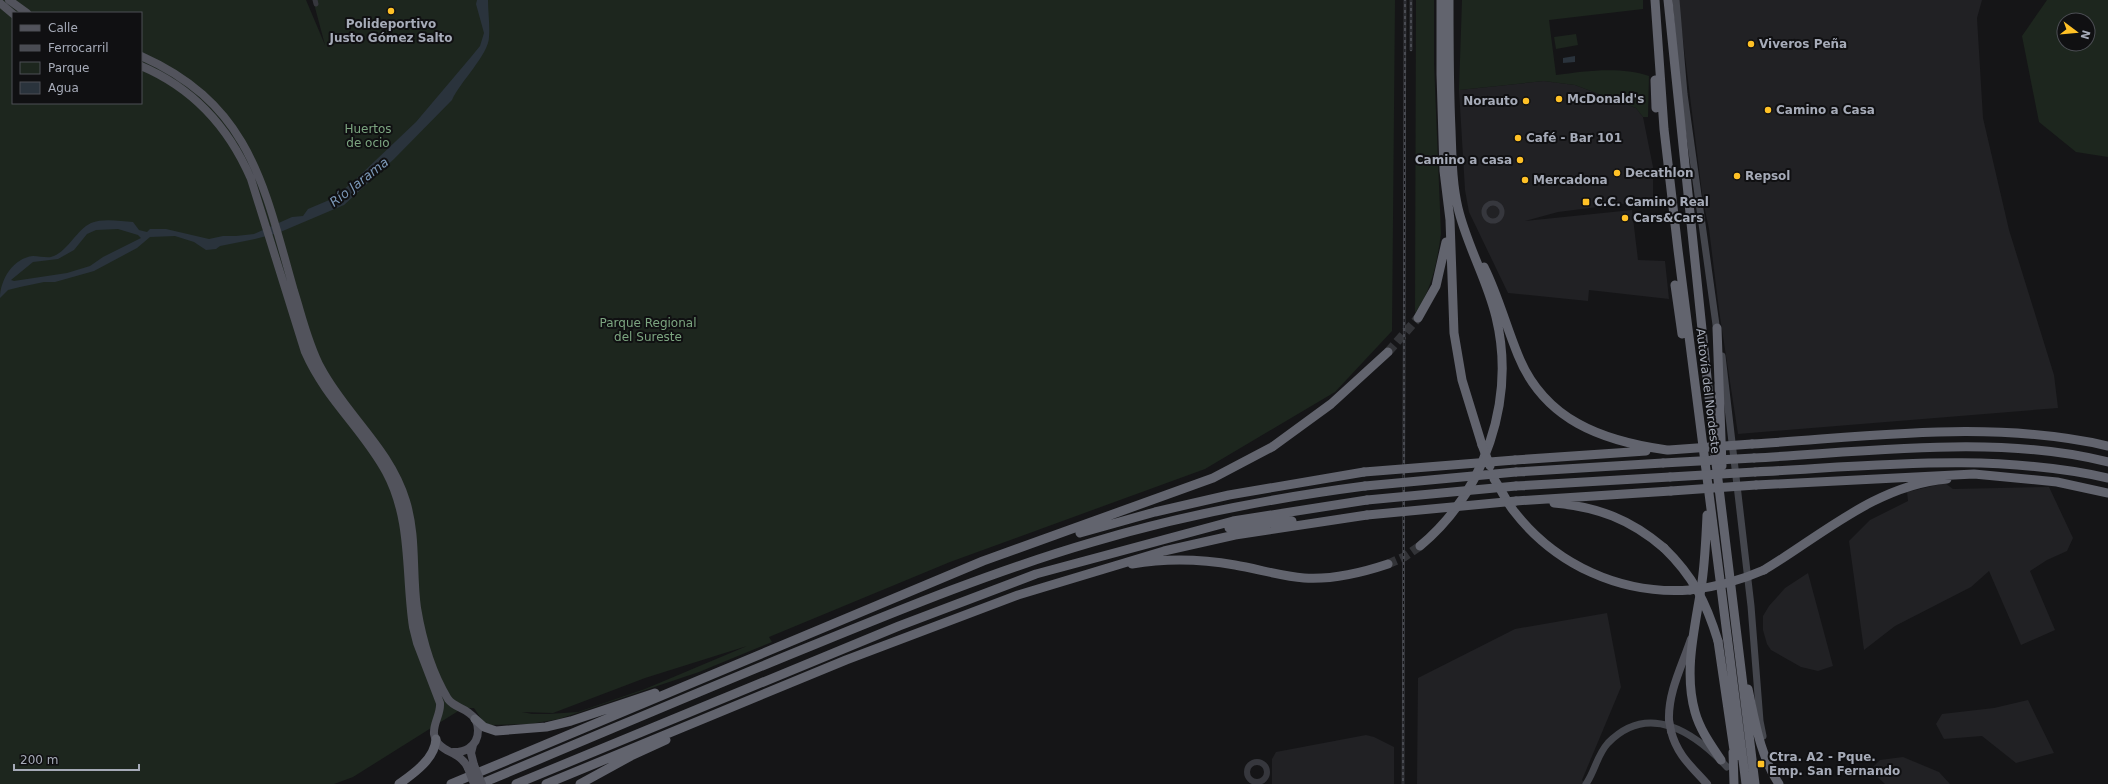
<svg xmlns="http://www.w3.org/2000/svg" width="2108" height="784" font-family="'DejaVu Sans',sans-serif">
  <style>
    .built { fill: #212124 }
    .green { fill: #1d261e; fill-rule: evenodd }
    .water { fill: #2a333c; fill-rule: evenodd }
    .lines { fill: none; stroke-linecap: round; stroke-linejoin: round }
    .motorway-tunnel { stroke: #323337; stroke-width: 9; stroke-dasharray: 9 4.5; stroke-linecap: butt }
    .minor { stroke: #36373d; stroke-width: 5 }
    .tertiary { stroke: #36373d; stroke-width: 6 }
    .secondary { stroke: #44464d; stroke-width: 7 }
    .primary { stroke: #52535c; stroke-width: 8 }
    .motorway { stroke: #62646e; stroke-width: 9 }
    .rail-casing { stroke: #494b52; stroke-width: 2.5 }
    .rail { stroke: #101012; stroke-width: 1; stroke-dasharray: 3; stroke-linecap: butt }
    .primary-bridge { stroke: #52535c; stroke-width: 8 }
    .motorway-bridge { stroke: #62646e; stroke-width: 9 }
    .poi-dot { fill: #ffc126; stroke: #101012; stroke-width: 1.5 }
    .labels { text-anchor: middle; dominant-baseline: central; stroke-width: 4; stroke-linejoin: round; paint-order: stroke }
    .poi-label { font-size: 12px; font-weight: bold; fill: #a6abb8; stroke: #101012; text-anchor: start }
    .park-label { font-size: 12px; fill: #7ca580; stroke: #101012 }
    .street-label { font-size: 12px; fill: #a6abb8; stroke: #101012 }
    .water-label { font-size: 13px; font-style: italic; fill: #7b97b6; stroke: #101012 }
  </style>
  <rect width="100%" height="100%" fill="#151517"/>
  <path class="built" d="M1678,0H1982L1977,18L1983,118L2009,230L2054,375L2058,408L1738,434L1719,310L1709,229L1703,201Z
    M1544,81L1575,85L1636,108L1643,117L1653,167V200L1558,212L1525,221L1632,210L1638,260L1665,261L1669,299L1589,290L1588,301L1508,293L1469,212L1465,190L1459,90Z
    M1945,483L1953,489L2049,487L2073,538L2067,551L2047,560L2030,571L2055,630L2021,645L1989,571L1971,587L1895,626L1864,650L1849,541L1870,520L1908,501L1907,492Z
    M1808,573L1833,666L1818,671L1801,667L1771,650L1767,644L1763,630V616L1769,606L1785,588Z
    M1607,613L1621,687L1582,780L1586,784H1417L1418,678L1515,629Z
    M2028,700L2054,753L2016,763L1982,736L1944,739L1936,724L1942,714L1994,708Z
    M1366,735L1374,737L1394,747V784H1272V759L1276,752Z
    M1903,757L1939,772L1950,784H1885L1870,770L1880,760Z"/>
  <path class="green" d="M0,0H306L325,45L313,0H1395L1392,331L1335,392L1205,469L950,562L769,637L772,642L699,672L559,719L530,724L491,725L484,723L474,708H463L353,777L334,784H0ZM13,13H141V103H13ZM747,646L645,689L578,712L548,714H532L522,712L553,713L645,678Z
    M1416,0H1434V63L1441,234C1437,262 1432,290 1415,313Z
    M1462,0H1643V9L1549,20L1556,75C1585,71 1620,66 1649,76L1648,117H1643L1636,108L1575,85L1544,81L1459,90Z
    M2047,0H2108V157L2076,152L2039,122L2022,36ZM2064,20H2088V44H2064Z
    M1576,34L1578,45L1556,49L1554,37Z"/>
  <path class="water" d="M477,0H488C488,12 490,25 489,37C489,54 460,82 452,100L394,159L344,205L278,233L255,239L220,246L216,249L206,250L194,242L175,236L150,237L137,248L94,271L55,282H44L20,287L8,290L0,298C0,280 13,258 33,256C39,256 46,258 51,257C68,252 76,230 91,223C103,218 120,221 133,222L139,230L147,232L150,229H166L209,239L223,236H236L254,234L292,217L303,216L308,209L334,198L356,179L416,122L471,57L480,46L484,33L476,4ZM118,229L138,235L141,238L103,257L90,266L67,273L14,281L11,280L33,262L58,259L74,250L87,234L96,230Z
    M1575,56V62L1563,63V58Z"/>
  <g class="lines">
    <path class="motorway-tunnel" d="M1388,352L1418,318
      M1388,564L1404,557L1420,546"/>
    <path class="minor" d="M315,0L316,4
      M1484 212a9 9 0 1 1 18 0a9 9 0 1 1-18 0Z"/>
    <path class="tertiary" d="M1247 772a10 10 0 1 1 20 0a10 10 0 1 1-20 0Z"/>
    <path class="secondary" d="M1676,0L1684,94L1717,332
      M1722,356L1751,606L1760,721L1763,736
      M1586,784C1595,771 1597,755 1608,743C1649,701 1695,733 1727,767"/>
    <path class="primary" d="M9,0L27,13
      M0,3L13,14
      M141,56C251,105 264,186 294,291C302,316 308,344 321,368C346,415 390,448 406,501C417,537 412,572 417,608C422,638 432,673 448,699C454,707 462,707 469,713C481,721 481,740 469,748C464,752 459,752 453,752
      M141,66C193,88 229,128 251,179L305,352C326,400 362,428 386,472C412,520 405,575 413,627L417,643L440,703C441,714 433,723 434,734C438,754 459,749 468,768
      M1669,720C1668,692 1682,666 1691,639
      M1671,731C1677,755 1692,767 1707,784
      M473,745L471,753L474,765"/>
    <path class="motorway" d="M1441,0V74L1444,171L1450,220L1454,333L1462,380L1482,445
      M1655,0L1664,129L1678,250L1746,784
      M1668,0L1715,455L1755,784
      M1655,80L1656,108
      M1484,267C1498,295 1506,326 1518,355C1544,420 1602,441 1667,450
      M1675,285L1682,334
      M1418,318L1436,286L1446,242
      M1717,328L1722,466
      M1752,444C1870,437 1991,419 2108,446
      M1754,458C1865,452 2000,434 2108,462
      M1515,460L1646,451
      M1516,472L1663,463
      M1755,472C1874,466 1991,452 2108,478
      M1494,479C1501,489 1506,501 1513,510C1555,565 1621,595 1690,590
      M1756,485L1974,474L2057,482L2108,493
      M1516,486L1670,477
      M1516,501L1671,491
      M1554,503C1598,507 1630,519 1664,548
      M1707,515C1706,538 1705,560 1702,582C1696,624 1683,670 1695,712C1700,730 1711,745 1721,760
      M1229,528L1292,521
      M1080,533L1155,512L1229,495L1364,472
      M1420,546C1485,492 1516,399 1496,317C1487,279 1467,246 1458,208C1452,183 1452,156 1451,130C1449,87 1449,43 1449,0
      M1132,564C1167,558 1201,559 1235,565C1258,569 1281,576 1304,578C1332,580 1361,573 1388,564
      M1764,570C1821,536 1876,485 1947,479
      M1718,641L1735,757
      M1748,689C1755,721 1760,756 1779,784
      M475,719L484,727L496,731L546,727L571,721L655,693
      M1733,752L1734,784
      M399,784C413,774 435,759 436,739
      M451,784L983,561L1213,478L1272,447L1331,404L1388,352
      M480,784C591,738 700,691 811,646C904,608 997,570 1093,542C1183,515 1273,498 1365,486
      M516,784L899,626L1036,574L1233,521L1367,500
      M546,784L846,660L1018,595L1164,551L1235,535L1367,515
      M580,784L631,756L666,740"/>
    <g class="rail-casing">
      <path id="rail" d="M1411,50V0
        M1403,784L1405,0"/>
    </g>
    <use href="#rail" class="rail"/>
    <path class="primary-bridge" d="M1669,720L1671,731
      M474,765L482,784
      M468,768L474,784"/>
    <path class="motorway-bridge" d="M1482,445L1490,466
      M1669,450L1752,444
      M1663,463L1754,458
      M1364,472L1515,460
      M1670,477L1755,472
      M1365,486L1516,472
      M1671,491L1756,485
      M1367,500L1516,486
      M1367,515L1516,501
      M1664,548C1693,576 1706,602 1718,641
      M1690,590C1716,587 1739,581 1764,570"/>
  </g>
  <g class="poi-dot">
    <circle cx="391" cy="11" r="4"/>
    <circle cx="1751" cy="44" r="4"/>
    <circle cx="1559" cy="99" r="4"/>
    <circle cx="1526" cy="101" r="4"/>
    <circle cx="1768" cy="110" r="4"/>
    <circle cx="1518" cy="138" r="4"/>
    <circle cx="1520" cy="160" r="4"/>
    <circle cx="1617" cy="173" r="4"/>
    <circle cx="1737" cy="176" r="4"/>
    <circle cx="1525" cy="180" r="4"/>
    <rect x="1582" y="198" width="8" height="8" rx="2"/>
    <circle cx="1625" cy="218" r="4"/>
    <rect x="1757" y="760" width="8" height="8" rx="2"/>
  </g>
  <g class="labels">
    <g class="poi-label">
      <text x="391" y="24" text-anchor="middle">Polideportivo<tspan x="391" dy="14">Justo Gómez Salto</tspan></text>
      <text x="1759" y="44">Viveros Peña</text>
      <text x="1567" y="99">McDonald's</text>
      <text x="1518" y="101" text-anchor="end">Norauto</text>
      <text x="1776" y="110">Camino a Casa</text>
      <text x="1526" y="138">Café - Bar 101</text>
      <text x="1512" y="160" text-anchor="end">Camino a casa</text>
      <text x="1625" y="173">Decathlon</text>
      <text x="1745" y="176">Repsol</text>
      <text x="1533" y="180">Mercadona</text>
      <text x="1594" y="202">C.C. Camino Real</text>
      <text x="1633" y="218">Cars&amp;Cars</text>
      <text x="1769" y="757">Ctra. A2 - Pque.<tspan x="1769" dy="14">Emp. San Fernando</tspan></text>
    </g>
    <g class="park-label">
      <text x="368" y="129">Huertos<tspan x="368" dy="14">de ocio</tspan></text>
      <text x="648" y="323">Parque Regional<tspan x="648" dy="14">del Sureste</tspan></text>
    </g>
    <g class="street-label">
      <text transform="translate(1708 391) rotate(83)">Autovía del Nordeste</text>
    </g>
    <g class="water-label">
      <text transform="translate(359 182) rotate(-38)">Río Jarama</text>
    </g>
  </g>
  <rect x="12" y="12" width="130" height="92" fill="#101012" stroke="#4c4e54"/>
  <rect x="20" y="25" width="20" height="6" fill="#52535c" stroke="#4c4e54"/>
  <text x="48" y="32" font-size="12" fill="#a6abb8">Calle</text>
  <rect x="20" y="45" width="20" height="6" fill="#494b52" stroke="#4c4e54"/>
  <text x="48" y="52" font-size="12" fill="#a6abb8">Ferrocarril</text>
  <rect x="20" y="62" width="20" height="12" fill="#1d261e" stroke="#4c4e54"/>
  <text x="48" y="72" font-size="12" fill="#a6abb8">Parque</text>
  <rect x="20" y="82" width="20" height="12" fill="#2a333c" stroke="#4c4e54"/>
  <text x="48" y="92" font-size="12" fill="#a6abb8">Agua</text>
  <g transform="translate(2076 32) rotate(106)"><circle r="19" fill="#101012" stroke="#4c4e54"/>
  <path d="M0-3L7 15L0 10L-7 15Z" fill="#ffc126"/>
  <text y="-6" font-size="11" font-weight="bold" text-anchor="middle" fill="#a6abb8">N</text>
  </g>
  <path d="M14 764v6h125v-6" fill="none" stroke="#a6abb8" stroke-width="2"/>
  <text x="20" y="764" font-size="12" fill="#a6abb8" stroke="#101012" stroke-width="3" paint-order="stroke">200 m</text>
</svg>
